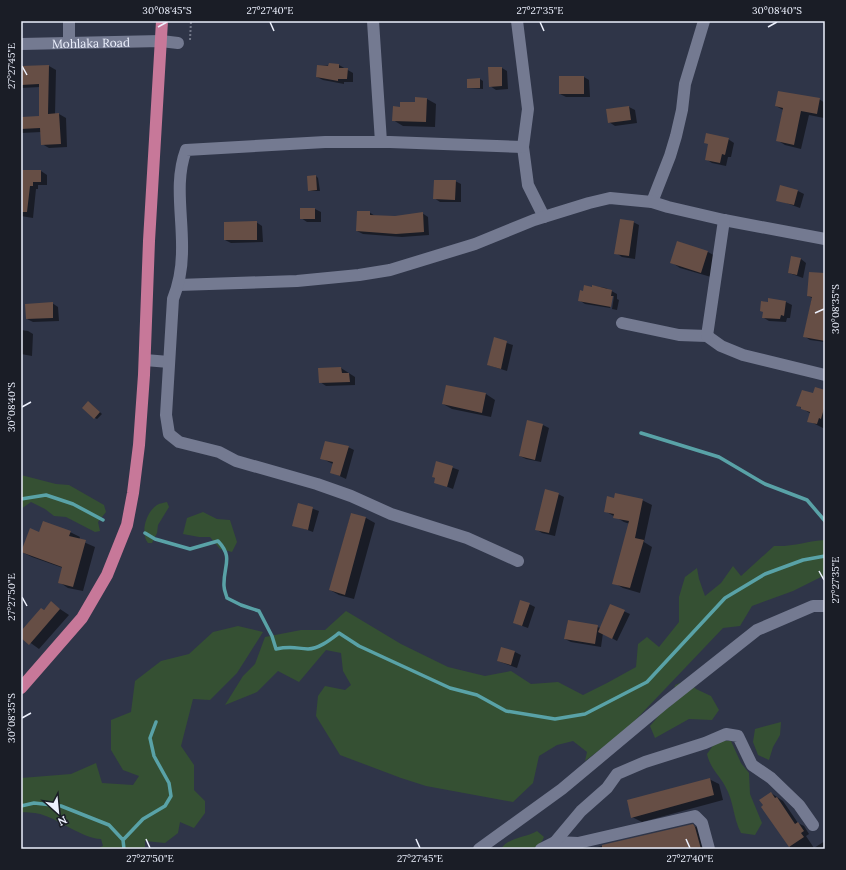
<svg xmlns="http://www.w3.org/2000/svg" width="846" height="870" font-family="Lora,serif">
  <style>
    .green { fill: #355033 }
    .shadow { fill: #0007 }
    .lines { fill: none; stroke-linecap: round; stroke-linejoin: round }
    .stream { stroke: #59a2a7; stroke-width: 3.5 }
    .building { fill: #664e45 }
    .path { stroke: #727788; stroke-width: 2; stroke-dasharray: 2 2; stroke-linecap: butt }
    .minor { stroke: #747a91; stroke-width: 12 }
    .major { stroke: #c77899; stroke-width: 12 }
    .ticks { fill: none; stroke: #ecf0fd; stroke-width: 1.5 }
    .labels { text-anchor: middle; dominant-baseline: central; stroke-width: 3.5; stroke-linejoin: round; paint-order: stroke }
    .street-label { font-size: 12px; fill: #ecf0fd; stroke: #1a1d26 }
    .neatline { fill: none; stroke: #ecf0fd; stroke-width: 1.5 }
    .ticks-label { font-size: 10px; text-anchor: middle; fill: #ecf0fd }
  </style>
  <rect width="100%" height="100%" fill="#2f3548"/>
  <path class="green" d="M21,475L56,484L69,485L104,505L106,512L98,522L100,531L95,532L66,517L54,516L45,509L31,502L21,509Z
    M167,502L169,507L158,525L157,533L152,543H148C140,533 146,512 157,505C160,503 164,503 167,502Z
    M203,512L217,519L230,520L237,542L232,552L220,549L210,537H199L183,534L187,518Z
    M825,540V575L793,591L752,606L740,626L723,628L626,730L585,761L587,752L573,741L557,745L539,756L533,783L513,802L426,786L401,778L340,755L316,716L318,696L325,686L345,690L351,685L343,671L341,653L326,650L299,682L278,671L257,692L225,705L243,676L255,664L265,637L301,630H325L346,611L401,644L448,667L485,676L511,671L531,684L558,682L583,695L607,683L636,667L638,644L647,637L659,647L679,622V597L685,577L697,568L699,579L705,596L721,583L733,566L741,576L774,546C792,547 808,541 825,540Z
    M238,626L263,632L237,673L210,700L193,699L181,746L194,765V790L205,801V813L194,828L180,822L178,833L165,843L145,841V849H96L103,846L101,839C82,838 62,821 43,815C36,812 28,813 21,812V778L71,774L96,763L102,783L133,785L139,776L123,770L111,750V720L131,712L135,681L161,661L189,654L213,632Z
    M687,680L696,689L711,696L719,710L712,720L689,719L655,738L650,726L662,712L672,705L675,685Z
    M781,722L780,735L773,747L769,760L758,755L753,742L755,729Z
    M717,740L731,741L741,763L749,773L750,794L762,823L755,835L741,833C733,818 734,801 725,786C718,773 711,770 707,754Z
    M537,831L544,837C537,855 518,849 501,849C508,837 526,838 537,831Z"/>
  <path class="shadow" d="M339,65L353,73V82H344V84L323,80L317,77L318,66Z
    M49,66L56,70L55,115L59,114L66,118L67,147L49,148L42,144L41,132L21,133V118L40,117V87L21,88V67Z
    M502,68L507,71L508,89L496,90L490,86Z
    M584,77L589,80L590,97H566L560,94Z
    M480,79L483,81V89L468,88V80Z
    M427,99L436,104L435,127L403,126L393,120L401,108Z
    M819,99L825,103L824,118L809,115L801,149L785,145L777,140L783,110L776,106Z
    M629,107L635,110L637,123L615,126L609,122L607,109Z
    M728,139L734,143L731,157H728L726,166L712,163L706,159Z
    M21,171H41L47,175V185H38V189H36L33,218L21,216Z
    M316,176L318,178L320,191H312L309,190Z
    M455,181L461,184V202H440L434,198Z
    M798,191L804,194L800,208L778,200Z
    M301,209H315L321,212V222H307L301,218Z
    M369,212L375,216L395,217L422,213L428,217L429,235L402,237L363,234L357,231Z
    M256,222L262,226L263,242L231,243L225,240Z
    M633,222L639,225L635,259L622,257L616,253Z
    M678,242L708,252L717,257L711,277L680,268L671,262Z
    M801,259L806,263L803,278L789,273Z
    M825,274V342L810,340L804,336L812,298L808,296Z
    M593,286L606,288L617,294V299L619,300L617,310L612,309L614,296H612L610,308L585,304L579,300L584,292Z
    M786,302L792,305L790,318H787L786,322L769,321L764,318L769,303Z
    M52,303L58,307L59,321L33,322L27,319Z
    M21,330L28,331L33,334L32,356L21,354Z
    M494,339L513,345L507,371L488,365Z
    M341,368L355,377V385L326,386L320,382Z
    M825,391V429L809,421L811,414L797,405L814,394Z
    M486,394L495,400L491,417L452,409L443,404Z
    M91,404L102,414L97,419L95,418Z
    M543,425L549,428L541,462L526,459L520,456Z
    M348,447L354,450L346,479L331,472L333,464L321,458Z
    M437,462L459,470L453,489L435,482L436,479L433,477Z
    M558,494L564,497L555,536L542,533L536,529Z
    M642,500L652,505L644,542L652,547L640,593L623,588L614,583L630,524L624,522L605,511Z
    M299,504L319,511L313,532L294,525Z
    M351,514L366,518L375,523L354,599L339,595L330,590Z
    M70,532L80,537L79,540L95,547L83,591L68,588L59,582L63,568L32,557L22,552L40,533Z
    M51,603L69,615L39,649L21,636V632Z
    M529,604L535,607L528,628L514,623Z
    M610,605L630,614L617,641L603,633L601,647L571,642L565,639L568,621L601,628Z
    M515,652L521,655L517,668L498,661Z
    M709,779L719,784L723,800L642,822L632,817Z
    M771,793L783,801L798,823L804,826L809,834L806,836L814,848L825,841V849H791L762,807Z
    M692,825L705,832L710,849H589Z"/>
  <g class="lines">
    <path class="stream" d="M641,433L719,457L765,484L807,500L825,521
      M21,499L46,495L73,504L103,520
      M145,533L155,539L190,549L218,541C234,558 223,566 224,586C224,590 226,594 227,598L241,605L259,611L272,636L276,649C291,646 294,648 308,649C319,649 331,639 339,633L359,646L450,688L477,695L506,711L555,719L585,714L647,682L725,598L765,574L803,560L825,556
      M21,806L34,803L61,806L109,825L123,840L124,849
      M123,840L143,819L165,806L171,796L169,783L154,756L150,738L156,722"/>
  </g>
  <path class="building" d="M329,63L339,64V68H348L347,79H338V81L316,77L317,65L328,66Z
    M49,65L48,114L59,113L61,144L41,145L40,128L21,129V117L39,116V84L21,85V66Z
    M488,67H502V86L489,87Z
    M559,76H584V94H559Z
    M480,78V88H467V79Z
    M778,91L820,98L817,114L801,111L794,145L776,141L783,108L775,106Z
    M415,97L427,98L426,122L392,121L393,106L400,107V102H415Z
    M629,106L631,120L608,123L606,109Z
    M706,133L729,138L725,155L722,154L720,163L705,160L708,144L704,143Z
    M21,170H41V182H33V186H30L27,212H21Z
    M316,175L317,190L308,191L307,176Z
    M434,180H456L455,200L433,199Z
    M780,185L798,190L794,205L776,201Z
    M300,208H315V219H300Z
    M357,211H370V215L395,216L423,212L424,232L396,234L356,231Z
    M620,219L634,221L629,256L614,254Z
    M257,221V240H224V222Z
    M677,241L708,251L701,273L670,263Z
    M791,256L801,258L797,275L788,273Z
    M809,272L825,273V341L803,337L812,297L807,296Z
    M584,285L592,287V285L612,290L611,296H613L611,307L578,301L580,290L583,291Z
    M768,298L786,301L784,316L781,315L780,319L762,318L763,312L760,311L761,301L768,302Z
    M53,302V318L26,319L25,304Z
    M494,337L507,341L501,369L487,365Z
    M341,367L342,373H349L350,382L319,383L318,368Z
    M446,385L486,393L482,413L442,404Z
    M815,387L825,390V405L821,419L819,418L817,424L807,422L810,412L801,409V407L796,406L802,390L813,393Z
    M88,401L100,412L94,419L82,408Z
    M527,420L543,424L535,460L519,456Z
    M325,441L349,446L340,476L330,473L333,462L320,459Z
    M436,461L453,466L447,487L434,483L435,478L432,477Z
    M545,489L559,493L549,533L535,530Z
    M615,493L643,499L635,538L644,540L630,588L612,584L629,521L613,518L614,514L604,512L607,496L614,498Z
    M298,503L313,507L308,530L292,526Z
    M351,513L366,517L345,595L329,590Z
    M43,521L71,531L69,536L86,540L73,587L58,583L62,567L21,552L30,528L39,532Z
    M520,600L530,603L522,626L513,623Z
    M51,601L60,609L29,645L21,638V631L41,608L44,610Z
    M610,604L625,610L612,639L598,632Z
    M568,620L598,625L595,644L564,639Z
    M501,647L515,651L511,665L497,661Z
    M710,778L714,795L631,818L627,800Z
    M771,792L775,798L777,797L795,824L798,822L804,831L801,833L804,837L789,847L761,807L763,805L759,800Z
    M693,824L695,827L701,849H602V845Z"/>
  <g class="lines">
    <path class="path" d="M190,40L191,21"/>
    <g class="minor">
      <path d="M69,21V43"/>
      <path d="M373,21L381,142"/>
      <path d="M517,21L528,109L523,147L528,185L544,217"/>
      <path id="s1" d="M21,44L161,41L178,43"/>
      <path d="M652,202L670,156L676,136L682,110L685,84L704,21"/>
      <path d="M178,285L297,281L359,275L390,270L475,244L534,220L589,203L610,198L652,202L668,207L724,220L825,239"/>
      <path d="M622,323L679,335L707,336L721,346L743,355L825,375"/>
      <path d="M707,336L724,220"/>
      <path d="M145,360L169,362"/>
      <path d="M518,561L467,538L391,514L351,496L317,484L236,461L219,452L179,442L169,434L166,415L173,299C179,284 182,267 182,251C183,217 174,182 186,150L325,142H390L523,147"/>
      <path d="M555,842L578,843L695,816L702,823L709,849"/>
      <path d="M479,849L562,789L666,702L757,630L813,606H825"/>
      <path d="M541,849L555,842L581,811L607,788L617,774L645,762L705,743L726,734L738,736L752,765L771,778L799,805L813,825"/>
    </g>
    <path class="major" d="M21,688L82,618L107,575L127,525L133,493L139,445L144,375L149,241L162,21"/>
  </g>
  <path class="ticks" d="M270,22L274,31M540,22L544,31M158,27L167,22M768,27L777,22M22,66L27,75M815,313L824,309M22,407L31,402M819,571L824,580M22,597L27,606M22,718L31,713M146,839L150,848M416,839L420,848M686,839L690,848"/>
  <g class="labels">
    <g class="street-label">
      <text stroke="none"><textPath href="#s1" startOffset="70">Mohlaka Road</textPath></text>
    </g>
  </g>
  <rect width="846" height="870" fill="none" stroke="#1a1d26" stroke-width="44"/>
  <g transform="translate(58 812) rotate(153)" stroke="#1a1d26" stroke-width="3" paint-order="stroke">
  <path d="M0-3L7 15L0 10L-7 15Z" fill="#ecf0fd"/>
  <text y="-6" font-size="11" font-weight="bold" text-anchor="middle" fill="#ecf0fd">N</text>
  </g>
  <rect x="22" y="22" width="802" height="826" class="neatline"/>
  <g class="ticks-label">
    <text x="167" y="14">30°08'45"S</text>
    <text x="270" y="14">27°27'40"E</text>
    <text x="540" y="14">27°27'35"E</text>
    <text x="777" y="14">30°08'40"S</text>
    <text transform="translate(11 66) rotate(-90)" y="4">27°27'45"E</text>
    <text transform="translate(835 309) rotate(-90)" y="4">30°08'35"S</text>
    <text transform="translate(11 407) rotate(-90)" y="4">30°08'40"S</text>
    <text transform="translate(835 580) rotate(-90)" y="4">27°27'35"E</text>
    <text transform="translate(11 597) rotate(-90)" y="4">27°27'50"E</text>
    <text transform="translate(11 718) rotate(-90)" y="4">30°08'35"S</text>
    <text x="150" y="862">27°27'50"E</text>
    <text x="420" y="862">27°27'45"E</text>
    <text x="690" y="862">27°27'40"E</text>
  </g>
</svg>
